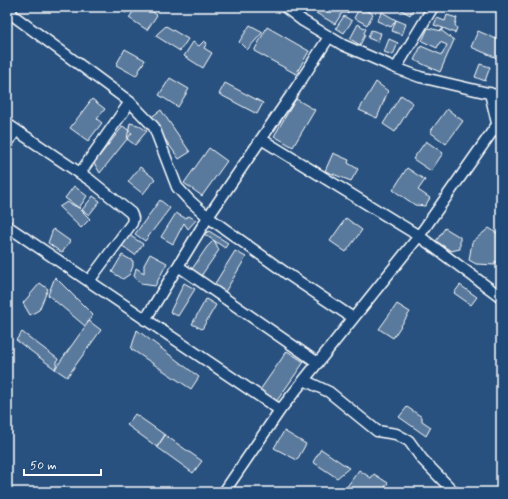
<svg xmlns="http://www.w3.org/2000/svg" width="508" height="499" font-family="Mynerve,sans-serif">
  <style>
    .building { fill: #5a7a9d; stroke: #fff }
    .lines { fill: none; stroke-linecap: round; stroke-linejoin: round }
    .minor-casing { stroke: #fff; stroke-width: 13 }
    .primary-casing { stroke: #fff; stroke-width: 19 }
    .minor { stroke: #1f4a7a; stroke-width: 10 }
    .primary { stroke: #1f4a7a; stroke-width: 16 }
  </style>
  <rect width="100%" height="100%" fill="#28517f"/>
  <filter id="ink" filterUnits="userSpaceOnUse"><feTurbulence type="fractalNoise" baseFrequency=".025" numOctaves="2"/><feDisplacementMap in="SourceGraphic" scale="8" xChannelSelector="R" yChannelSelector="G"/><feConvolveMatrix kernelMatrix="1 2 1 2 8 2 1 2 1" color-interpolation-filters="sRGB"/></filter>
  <g filter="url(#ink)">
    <path class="building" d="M118,7H131L126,13Z
      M136,7H146L157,15L147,30L129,18Z
      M320,7H351L352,8L347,13H342L335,24L316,13Z
      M360,7L373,14L367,25L354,18Z
      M396,7H415L410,15Z
      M382,12L396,20L391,27L377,21Z
      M447,15L457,18L455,25L457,28L455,33L443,28L441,31L443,28L434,25L437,18L445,21Z
      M344,16L352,21L344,33L336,28Z
      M396,20L406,24L402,35L392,31Z
      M358,24L366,29L364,33L365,35L360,45L350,39Z
      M250,25L263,32L247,50L239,42Z
      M166,26L188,39L180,51L156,36L157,34Z
      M267,27L309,51L296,74L254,51Z
      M428,28L442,31L454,40L440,72L414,60L421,46L442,55L447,45L440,42L437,48L422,41Z
      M371,30L381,33L378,42L368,38Z
      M478,31L501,41V47L497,58L471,47Z
      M389,39L398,43L393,55L384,52Z
      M204,41L207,43L204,48L212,53L203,68L184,56L193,42L199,46Z
      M125,49L145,60L136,76L116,65Z
      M480,64L490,67L485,81L475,77Z
      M170,78L189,89L178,107L159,95Z
      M376,82L388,91L377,118L359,110Z
      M225,83L263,103L257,114L219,94Z
      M401,95L413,103L395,132L383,124Z
      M92,99L105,109L97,119L102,123L88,141L70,128Z
      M296,99L315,110L293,147L274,136Z
      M447,109L463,121L446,144L430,132Z
      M161,110L190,152L179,159L150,118Z
      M130,123L138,125L147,131L135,145L127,139Z
      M123,126L132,133L100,173L94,163Z
      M426,141L443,153L431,171L413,159Z
      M209,148L227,161L202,196L184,183Z
      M333,153L349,160L348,163L358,169L351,181L325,171Z
      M140,167L155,179L143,194L128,182Z
      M407,168L425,180L418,190L430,198L425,206L415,205L393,190Z
      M74,186L87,196L79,208L65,198Z
      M93,196L100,201L89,215L82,210Z
      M160,200L170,208L145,241L135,234Z
      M67,202L79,208L90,219L81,228L59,207Z
      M176,213L185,218L189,216L196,220L188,229L184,223L173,244L161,237Z
      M346,218L362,230L346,252L330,241Z
      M445,228L460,237V249L451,251L436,241Z
      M489,228L501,236L500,265L495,261V265L476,264L469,260L472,242Z
      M53,229L70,241L62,253L48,243Z
      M209,231L228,243L225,248L204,234Z
      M129,235L143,244L135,255L121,245Z
      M214,240L219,250L201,276L192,269L207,247Z
      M235,251L246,257L225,292L214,285Z
      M150,254L167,263L155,286L141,284L134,276L136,268L144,273V265Z
      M122,255L133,261V266L130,274L123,279L112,272Z
      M55,277L93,315L85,326L48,295Z
      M40,283L48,289L39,310L30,315L23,303Z
      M184,283L195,289L178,316L170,312Z
      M460,285L477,297L471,305L454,293Z
      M206,299L216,305L202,329L192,324Z
      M397,304L410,312L393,338L379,329Z
      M89,321L101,330L67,377L55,369Z
      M137,330L199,377L191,389L131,349Z
      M22,332L58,359L55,369L16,340Z
      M287,351L304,362L276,402L260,390Z
      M407,407L422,417V421L431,427L426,436L399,417Z
      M135,414L165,435L157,447L127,425Z
      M284,431L306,444L297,460L274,448Z
      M165,435L202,461L193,473L157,447Z
      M321,449L349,468L337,478L313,462Z
      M359,470L371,478L374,474L388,483L385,487L388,490L387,492H343Z"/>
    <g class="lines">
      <g class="minor-casing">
        <path id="minor" d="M285,7L303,21L343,45L396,68L420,77L501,96
          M7,11L130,102L154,127L177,187L188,199L208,217L286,273L353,318
          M396,68L433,7
          M490,93L497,123
          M7,124L90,180L131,213L133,218L132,223L89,281
          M261,139L419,236L501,297
          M7,144L16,130
          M80,173L130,102
          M7,226L280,410
          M178,266L318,363
          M145,320L208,217L296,88L329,37
          M304,380L329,392L377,431L396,434L409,441L422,459L454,492
          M224,492L280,410L419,236L501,119"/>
      </g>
      <g class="primary-casing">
        <path id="primary" d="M7,10L9,7"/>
      </g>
      <use href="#minor" class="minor"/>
      <use href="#primary" class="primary"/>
    </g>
  </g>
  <rect width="508" height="499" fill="none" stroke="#1f4a7a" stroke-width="24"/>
  <rect x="12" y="12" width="484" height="475" fill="none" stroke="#fff" stroke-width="1.5" filter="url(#ink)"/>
  <path d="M24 469v6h77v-6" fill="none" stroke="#ffffff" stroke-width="2"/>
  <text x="30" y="469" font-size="12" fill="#ffffff" stroke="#1f4a7a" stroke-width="3" paint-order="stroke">50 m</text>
</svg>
